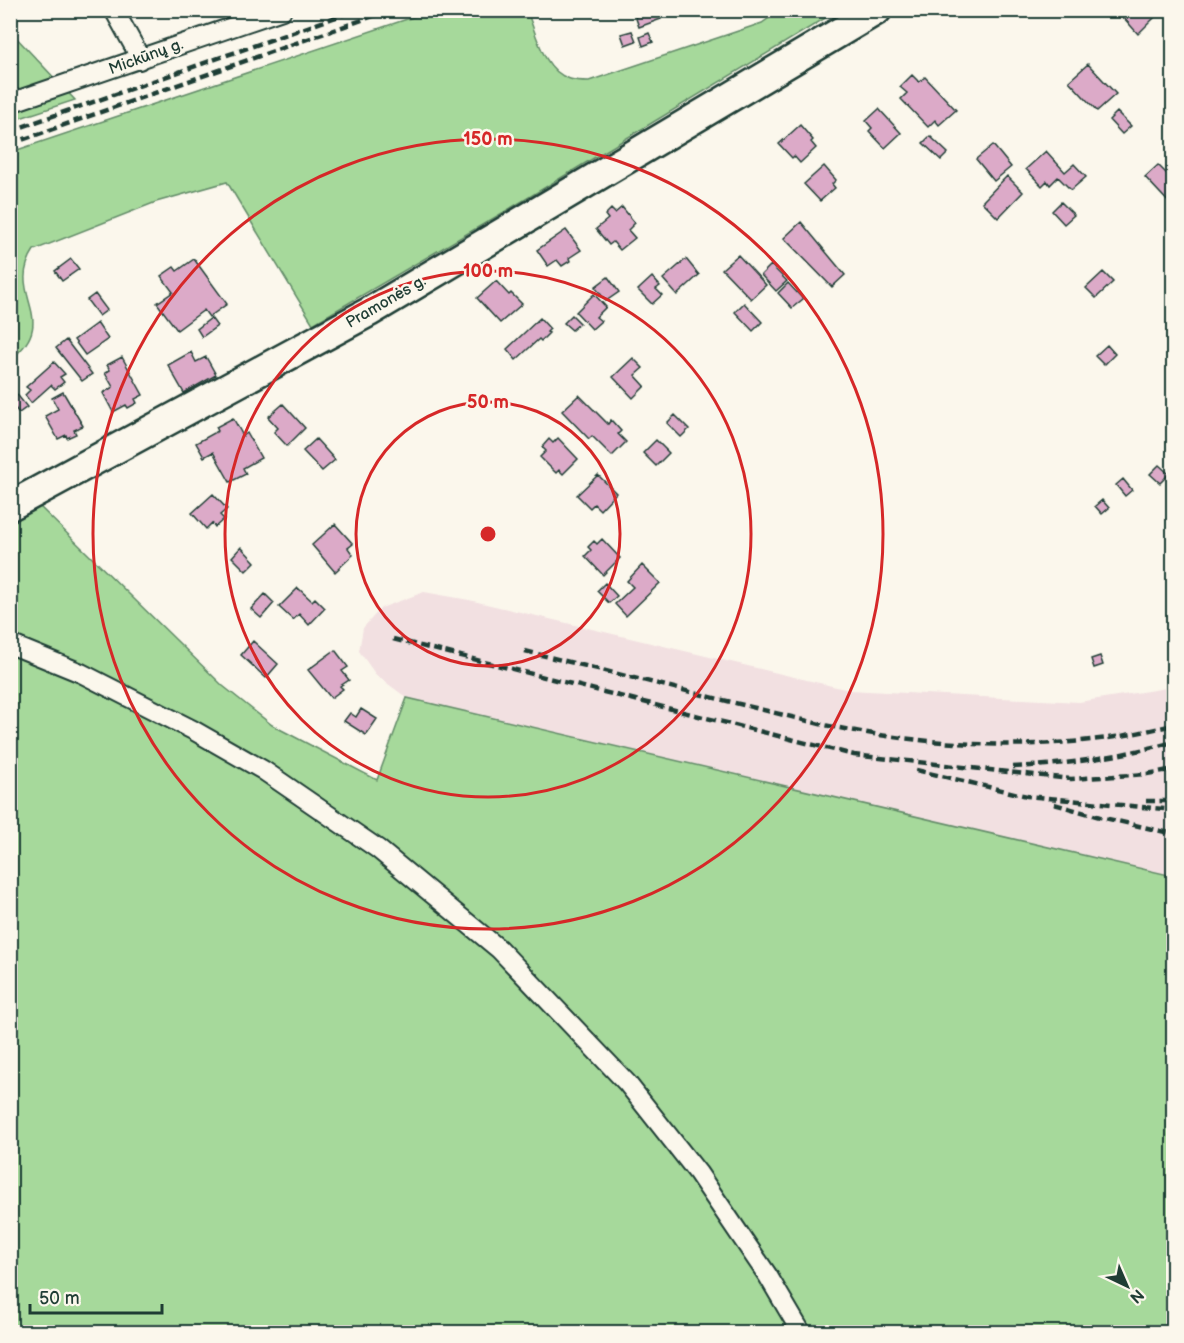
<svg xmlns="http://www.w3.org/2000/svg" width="1184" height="1343" font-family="'Balsamiq Sans',sans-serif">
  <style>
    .built { fill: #f2e0e1 }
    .green { fill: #a6d99b; stroke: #628b68; stroke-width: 1.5 }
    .building { fill: #dcaac8; stroke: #1f3d34; stroke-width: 1.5 }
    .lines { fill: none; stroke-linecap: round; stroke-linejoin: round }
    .minor-casing { stroke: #1f3d34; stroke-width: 22 }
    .primary-casing { stroke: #1f3d34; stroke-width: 33 }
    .minor { stroke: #fbf7ec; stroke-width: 18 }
    .primary { stroke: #fbf7ec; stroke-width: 28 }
    .rail { stroke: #1f3d34; stroke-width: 4.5; stroke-dasharray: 9 4.5; stroke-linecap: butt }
    .ring { fill: none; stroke: #d62828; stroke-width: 3 }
    .labels { text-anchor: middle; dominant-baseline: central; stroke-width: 5; stroke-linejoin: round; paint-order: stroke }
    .street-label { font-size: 16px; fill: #1f3d34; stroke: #fbf7ec }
    .centre { fill: #d62828; stroke: #fbf7ec; stroke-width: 3 }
    .ring-label { font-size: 18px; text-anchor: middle; font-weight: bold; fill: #d62828; stroke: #fbf7ec; stroke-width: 5; stroke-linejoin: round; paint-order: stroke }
  </style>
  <rect width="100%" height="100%" fill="#fbf7ec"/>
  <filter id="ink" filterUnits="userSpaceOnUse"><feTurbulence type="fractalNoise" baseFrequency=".0167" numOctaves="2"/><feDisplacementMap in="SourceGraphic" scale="12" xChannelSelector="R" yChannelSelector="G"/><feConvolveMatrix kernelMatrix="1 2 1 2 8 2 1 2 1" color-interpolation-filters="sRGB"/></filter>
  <g filter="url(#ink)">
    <path class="built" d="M424,592L469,600L849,690L1079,702L1173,687V876L407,698L376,675L359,651L363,628L381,608Z"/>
    <path class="green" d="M431,11H527C536,33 543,71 570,79C576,81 583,81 589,81L762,23L779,11H837L521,202L313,324L227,182L156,202L34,250C4,295 62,318 11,359V152Z
      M11,32L75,100L11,121Z
      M38,505L223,686L272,725L377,780L407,698L1173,876V1332H11L10,520Z"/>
    <path class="building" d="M633,10H658L661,19L639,27Z
      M688,10H711V11L691,18Z
      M1130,10H1151L1156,16L1138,34L1123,17Z
      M632,31L636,41L625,45L621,34Z
      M649,33L653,42L643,46L640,37Z
      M1088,64L1116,94L1097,111L1069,81Z
      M912,75L919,82L925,77L956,110L939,125L935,120L928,127L901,99L907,93L900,87Z
      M879,109L901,133L885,148L869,131L872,128L866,121Z
      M1117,112L1131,126L1122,134L1109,120Z
      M800,125L813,140L811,142L816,148L800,163L794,156L792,158L779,144Z
      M930,136L948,153L941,160L923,143Z
      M993,145L1011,167L994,181L976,159Z
      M1046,151L1065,172L1074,164L1086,177L1071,190L1058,177L1050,185L1047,181L1042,186L1026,169Z
      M1158,165L1174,181V208L1145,177Z
      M824,166L836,180L832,184L835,188L820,201L804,184Z
      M1007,176L1023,192L998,218L982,202Z
      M1061,202L1074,215L1064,224L1052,211Z
      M622,207L635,223L628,230L635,238L620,250L613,242L609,245L596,229L608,219L605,215L611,209L615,213Z
      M801,222L845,275L832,287L784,238Z
      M566,230L581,250L569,258L570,261L562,266L557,260L548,266L537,250Z
      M738,255L766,285L751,299L722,269Z
      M71,259L79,269L62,281L55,271Z
      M194,259L227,304L209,317L204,310L177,330L157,303L173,292L161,276L174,267L177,271Z
      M686,259L699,275L677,295L663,279Z
      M771,265L787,281L776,291L761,275Z
      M1103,272L1113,282L1096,298L1086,288Z
      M608,277L619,292L606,301L595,287Z
      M652,277L660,286L656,289L662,295L652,304L638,290Z
      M496,281L509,295L511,293L522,304L500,323L477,298Z
      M788,283L803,299L792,308L778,293Z
      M95,294L107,310L99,316L87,300Z
      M594,294L606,307L596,317L601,321L592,329L576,312Z
      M744,303L762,322L753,331L735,312Z
      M572,315L580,323L572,330L564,323Z
      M211,318L217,326L202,337L197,329Z
      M540,318L550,329L547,332L549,333L541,341L539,339L516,360L507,349Z
      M97,323L108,339L85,355L74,340Z
      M66,340L92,374L82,381L56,348Z
      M1107,345L1115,354L1104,365L1095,356Z
      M191,352L196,362L206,357L216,375L184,393L168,365Z
      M122,357L143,395L135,399L137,403L128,408L126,405L113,412L103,393L113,387L105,373L110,370L107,365Z
      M633,358L643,368L635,375L645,386L633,398L613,377Z
      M54,362L65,374L60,377L64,382L55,389L51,385L31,403L25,395L30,390L26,387Z
      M15,392L27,407L19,413L10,402V396Z
      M63,392L83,426L74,430L76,434L67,438L66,435L58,439L45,416L58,409L52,398Z
      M579,395L608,424L611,420L621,431L618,434L626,442L612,456L592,436L589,439L562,411Z
      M283,404L305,428L287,446L274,432L278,428L268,417Z
      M675,415L689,429L681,437L667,423Z
      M233,418L243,436L247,433L261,458L243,468L246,474L230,482L213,452L204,457L196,443L218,431L216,427Z
      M558,438L578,459L563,474L559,470L556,473L540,457L546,451L542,447L549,439L553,443Z
      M316,439L335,460L322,471L303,451Z
      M656,440L669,453L656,466L643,453Z
      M1159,465L1169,474L1160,483L1150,474Z
      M598,475L616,493L600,510L594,504L590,508L577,495Z
      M1123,479L1132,490L1125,496L1116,485Z
      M213,494L227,509L220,515L224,519L215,527L212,523L206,529L192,513Z
      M1102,500L1109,508L1102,514L1095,506Z
      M335,524L353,544L348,548L353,555L335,572L312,545Z
      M602,539L620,558L603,575L585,556L591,550L588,547L594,541L597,544Z
      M241,547L255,562L246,571L232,557Z
      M642,565L660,583L626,616L615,604L633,587L627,581Z
      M605,583L617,596L609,603L597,591Z
      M298,588L312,601L315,598L325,608L309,625L299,614L293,620L279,607Z
      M265,594L274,603L261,618L251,609Z
      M253,641L278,664L266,678L241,655Z
      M335,650L348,667L342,671L349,680L340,686L343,689L331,698L308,670Z
      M1100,656L1103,665L1094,668L1091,659Z
      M361,709L377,719L366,735L344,721L350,713L356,717Z"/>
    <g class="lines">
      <g class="minor-casing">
        <path id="minor" d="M114,10L135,48L139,60
          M10,103L282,10
          M10,644L81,673L193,730L263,770L378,849L499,949L627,1083L698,1173L768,1276L801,1332"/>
      </g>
      <g class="primary-casing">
        <path id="primary" d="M10,506L369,312L877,10"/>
      </g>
      <use href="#minor" class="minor"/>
      <use href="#primary" class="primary"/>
      <path class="rail" d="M10,131L356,10
        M10,144L390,10
        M393,639L854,755L1071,779L1147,774L1174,769
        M525,651L820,724C917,745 1016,751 1115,737C1135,734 1154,729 1174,725
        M1013,767C1068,765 1120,756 1174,742
        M916,770L1027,796L1174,810
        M1146,801H1174
        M1054,804L1100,817L1174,834"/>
    </g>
  </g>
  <g class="ring">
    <circle cx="488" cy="534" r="132"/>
    <circle cx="488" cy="534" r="263"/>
    <circle cx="488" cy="534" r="395"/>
  </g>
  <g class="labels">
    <g class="street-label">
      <text transform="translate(146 57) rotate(-20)">Mickūnų g.</text>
      <text transform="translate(386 302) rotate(-30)">Pramonės g.</text>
    </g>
  </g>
  <circle cx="488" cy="534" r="9" class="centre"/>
  <g class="ring-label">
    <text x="488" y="145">150 m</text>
    <text x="488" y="277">100 m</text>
    <text x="488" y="408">50 m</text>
  </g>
  <rect width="1184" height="1343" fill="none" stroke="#fbf7ec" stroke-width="36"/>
  <rect x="18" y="18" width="1148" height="1307" fill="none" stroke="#1f3d34" stroke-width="2" filter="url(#ink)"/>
  <g transform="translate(1127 1286) rotate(136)" stroke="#fbf7ec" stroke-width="4.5" paint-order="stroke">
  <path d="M0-4.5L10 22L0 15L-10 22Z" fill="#1f3d34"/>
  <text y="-9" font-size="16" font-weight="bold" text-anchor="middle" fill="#1f3d34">N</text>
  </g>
  <path d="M30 1304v9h132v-9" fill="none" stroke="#1f3d34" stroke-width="3"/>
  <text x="39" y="1304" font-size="18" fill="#1f3d34" stroke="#fbf7ec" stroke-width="4.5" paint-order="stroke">50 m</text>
</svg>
